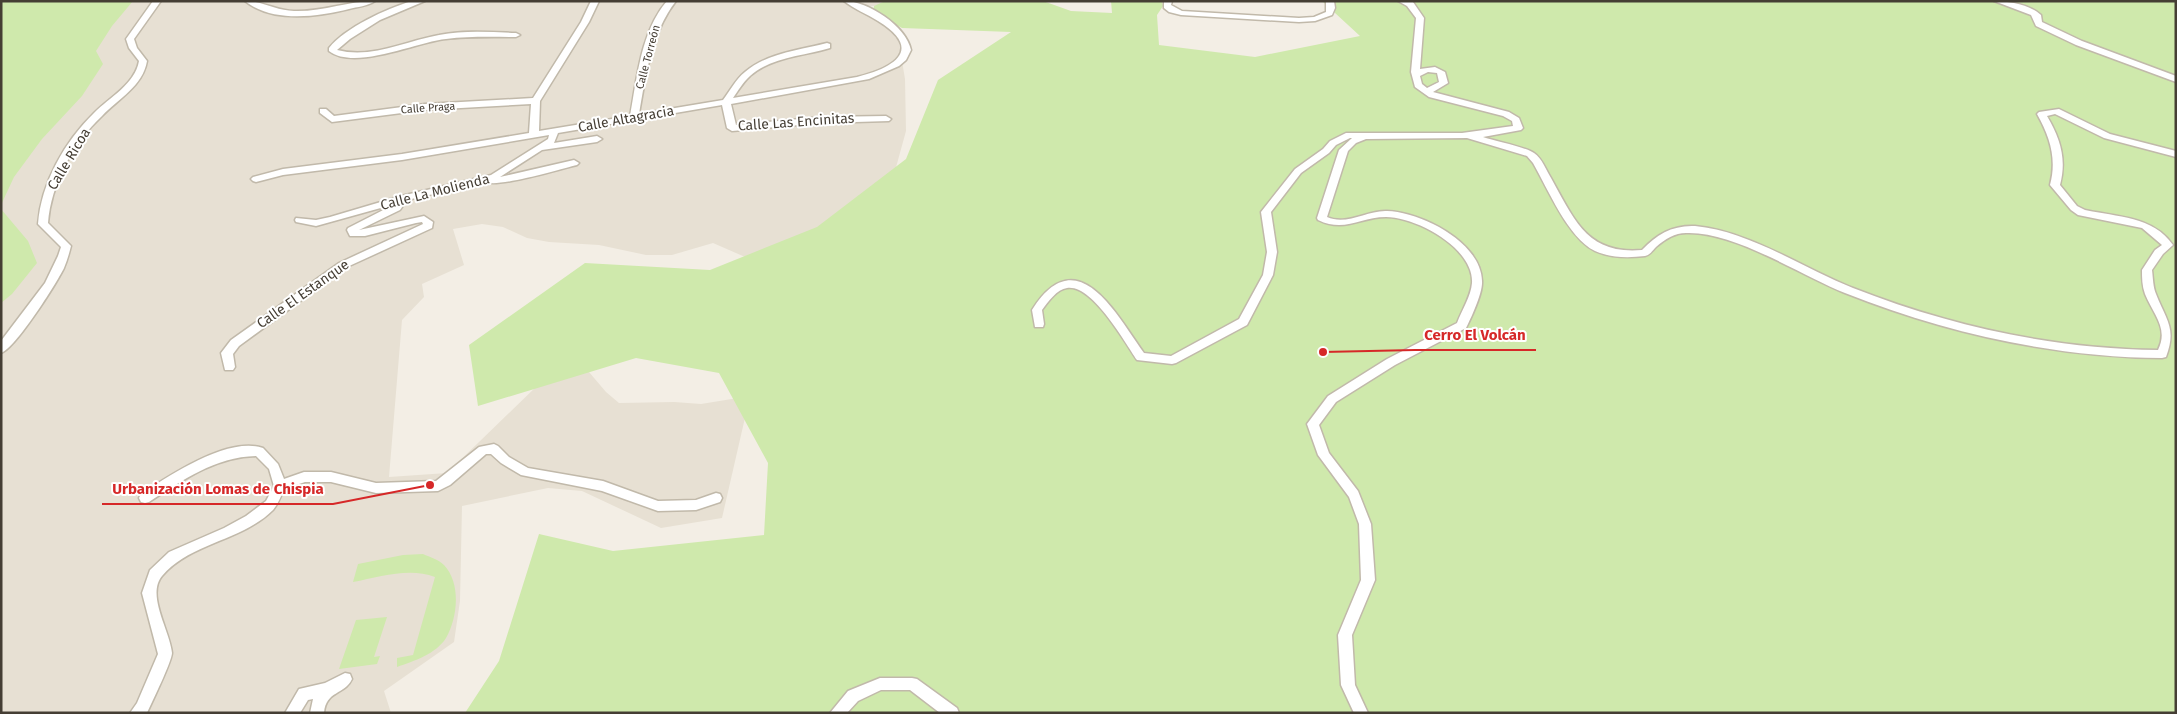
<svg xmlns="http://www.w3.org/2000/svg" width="2177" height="714" font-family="'Fira Sans',sans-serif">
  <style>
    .residential { fill: #e7e0d3 }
    .green { fill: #cfe9ac }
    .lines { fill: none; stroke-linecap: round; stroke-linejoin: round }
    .minor-casing { stroke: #c1b9aa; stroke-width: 3 }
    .minor { fill: #fff; fill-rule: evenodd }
    .labels { text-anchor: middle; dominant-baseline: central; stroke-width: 4; stroke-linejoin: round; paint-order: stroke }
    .far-street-label { font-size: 11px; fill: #453e34; stroke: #fff }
    .street-label { font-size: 14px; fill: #453e34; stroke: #fff }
    .leader { fill: none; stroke: #d62828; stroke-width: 2 }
    .callout-dot { fill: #d62828; stroke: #fff; stroke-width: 2 }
    .callout-label { font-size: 15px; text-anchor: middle; font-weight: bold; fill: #d62828; stroke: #fff; stroke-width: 4; stroke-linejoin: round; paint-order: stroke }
  </style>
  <rect width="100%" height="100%" fill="#f3eee5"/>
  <path class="residential" d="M1,1H928L863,7L897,31L905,79L906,131L887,200L752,260L713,243L672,255H646L599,245L549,242L527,238L503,227L482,224L453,229L464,265L422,284L424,297L402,320L389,477L447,473L572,352L606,392L619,403L674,402L701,404L750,396L722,518L661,528L582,491L548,488L462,506L460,601L454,642L384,691L391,713H1Z"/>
  <path class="green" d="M1,1H133L112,26L96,51L103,64L82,96L42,139L14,177L1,205Z
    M885,1H1043L1071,11L1112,13L1111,1H1162L1163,6L1157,15L1159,45L1255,57L1360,36L1322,1H2176V713H465L499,661L539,534L613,551L764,535L768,463L719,373L636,358L478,406L469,345L585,263L710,270L817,227L906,159L938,80L1011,32L902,28L873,12L874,6Z
    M1,209L28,241L37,263L12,294L1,303Z
    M423,554C430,557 439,560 444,565C461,583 458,617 446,638C436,654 414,661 397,667V658L413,655L435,577C409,567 380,577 353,582L358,564L403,555Z
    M387,617L374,657L380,656L377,664L339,669L356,620Z"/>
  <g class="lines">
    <g class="minor-casing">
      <path id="minor" d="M153,1H161L134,39L137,48L147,61C143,86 118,99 102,116C73,143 51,184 48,223L71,246C69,254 67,261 64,268C56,284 15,349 1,353V341L45,283L58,256L61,247L38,224C41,183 65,141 94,113C110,97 135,84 139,61L129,48L126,39Z
        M245,1C262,1 277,11 294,11C322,12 348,1 375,1C368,6 357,7 349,9C317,17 272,23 245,1Z
        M412,1H425L380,20L350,39L337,50C372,59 405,41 439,35C464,30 490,32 516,33L520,35L516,37C493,37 469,36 446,39C416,42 355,71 329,51V48C346,27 386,9 412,1Z
        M591,1H599L589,22L540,101L539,131L630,116C637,78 641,31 667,1H676C651,33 646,75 639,114L723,100C730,91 736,79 745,72C767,53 800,50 827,43L830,44V48C804,56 771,57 750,76C743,82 738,91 733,98L857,77C893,68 925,50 878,21C867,14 854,9 844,1C868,1 906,26 911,50L906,60L899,66L869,79L731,104L736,125L822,117L886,116L891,119L889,121L822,123L732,131L727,128L722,105L558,133L554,143L597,136L602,139L597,142L542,150L500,177L574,160L579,163L577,165C561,169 497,188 486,182L407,200L400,210L359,230L424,216L433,222L432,228L347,267L239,346L233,354L235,367L233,370H225L221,353L231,340L339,263L423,224L422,222L416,223L365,236H350L347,230L348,228L395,204L316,226L296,222L295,220L296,218L316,220L330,217L401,196L491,175L548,139L549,135L402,160L283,175L256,182L253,181L251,179L253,177L283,169L402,154L529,133L531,104L425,110L332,122L320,113V109H326L334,116L425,104L533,98L581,22Z
        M1164,1H1172L1171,5L1182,11L1299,18L1314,17L1326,12V1H1334L1335,8L1332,15L1315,21L1299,22L1181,15L1169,12L1164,8Z
        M1398,1L1413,2L1424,18L1420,69L1435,67L1445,72L1448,83L1433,92L1509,112L1519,118L1523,128L1521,130L1483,137C1494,141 1526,147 1534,153C1542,158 1546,170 1551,178C1574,219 1587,255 1642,250C1657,234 1673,225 1695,226C1749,231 1803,268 1853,288C1950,326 2053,349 2158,350C2169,328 2153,314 2145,294C2142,286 2142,278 2142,270L2155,250L2162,245L2142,228L2078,215L2071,210L2050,185C2057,159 2050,137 2037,114L2039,112L2059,109L2110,134L2176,151V157L2104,138L2055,114L2047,116C2060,138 2067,159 2060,185L2077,206L2085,210C2117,217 2153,216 2173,245L2163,254L2152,270C2153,278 2153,287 2156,294C2166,320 2177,328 2166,357L2162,358C2053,357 1946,333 1845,293C1800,275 1734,231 1686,233C1675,233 1665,239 1656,247C1652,251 1650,255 1645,256C1628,258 1611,258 1595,251C1568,238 1548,189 1533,163L1527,156L1467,138L1366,139L1356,143L1348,151L1327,217C1347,226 1367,210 1387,211C1421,212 1481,242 1482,281C1483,292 1471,318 1466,328L1395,365L1336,402L1319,425L1329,453L1358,491L1371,524L1375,580L1352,635L1355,685L1368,713H1354L1341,685L1338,635L1361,580L1359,524L1349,497L1318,455L1307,424L1328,396L1387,359L1457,323C1462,310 1471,296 1472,283C1474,248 1416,217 1386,217C1360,217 1345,233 1318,220L1317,218L1339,150L1352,138H1350L1336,145L1329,153L1301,173L1271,212L1277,252L1273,275L1247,325L1176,363L1172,364L1137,360C1124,341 1092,284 1067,288C1057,289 1048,302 1042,310L1044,324L1043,327H1035L1032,310C1077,238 1116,314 1144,353L1171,356L1239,319L1263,275L1267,252L1261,212L1295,169L1323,149L1330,141L1346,133H1462L1513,126L1512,121L1503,116L1429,97L1415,87L1411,72L1416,18L1407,6ZM1428,72L1437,73L1439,82L1427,88L1422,84L1420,76Z
        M1994,1C2008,1 2031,5 2041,15L2042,22L2082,41L2176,76V82L2076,45L2036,26L2031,15Z
        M494,444L498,446L509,457L528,468L603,481L658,501L696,500L716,493L720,494L722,498L720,502L696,510L658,511L602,491L521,475L501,463L491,454H486L450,485L438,491L376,493L331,482H305L284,489C281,496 278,504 273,510C242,541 190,543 162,576C146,595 170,631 172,653C172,661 152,702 147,713H130L137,703L158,654L142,593L150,570L169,552L224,528L246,516L266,501L274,486L269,469L256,456C215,457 183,480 149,502L145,503L141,502L139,498L141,494C169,476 228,436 263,448L278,464L284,479L304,472H331L376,483L436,481L479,447Z
        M345,673L350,674L352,679C345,695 326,690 324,713H310L313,699L308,700L300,713H285L299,689L325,683Z
        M880,678H912L917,679L957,708L959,713H940L910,690H881L858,701L847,713H830L848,691Z"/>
    </g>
    <use href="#minor" class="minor"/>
  </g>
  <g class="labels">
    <g class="far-street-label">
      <text transform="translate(648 57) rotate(-75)">Calle Torreón</text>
      <text transform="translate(428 108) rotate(-4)">Calle Praga</text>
    </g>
    <g class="street-label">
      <text transform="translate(626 119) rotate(-10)">Calle Altagracia</text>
      <text transform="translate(796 122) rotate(-4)">Calle Las Encinitas</text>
      <text transform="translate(69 159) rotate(-59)">Calle Ricoa</text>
      <text transform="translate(435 192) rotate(-14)">Calle La Molienda</text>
      <text transform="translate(303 294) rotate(-35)">Calle El Estanque</text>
    </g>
  </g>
  <path class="leader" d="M1323 352L1415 350H1536M430 485L333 504H102"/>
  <g class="callout-dot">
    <circle cx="1323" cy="352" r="5"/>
    <circle cx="430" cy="485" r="5"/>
  </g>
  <g class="callout-label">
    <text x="1475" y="340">Cerro El Volcán</text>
    <text x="218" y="494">Urbanización Lomas de Chispia</text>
  </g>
  <rect width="2177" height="714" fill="none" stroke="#453e34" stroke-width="5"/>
</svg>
